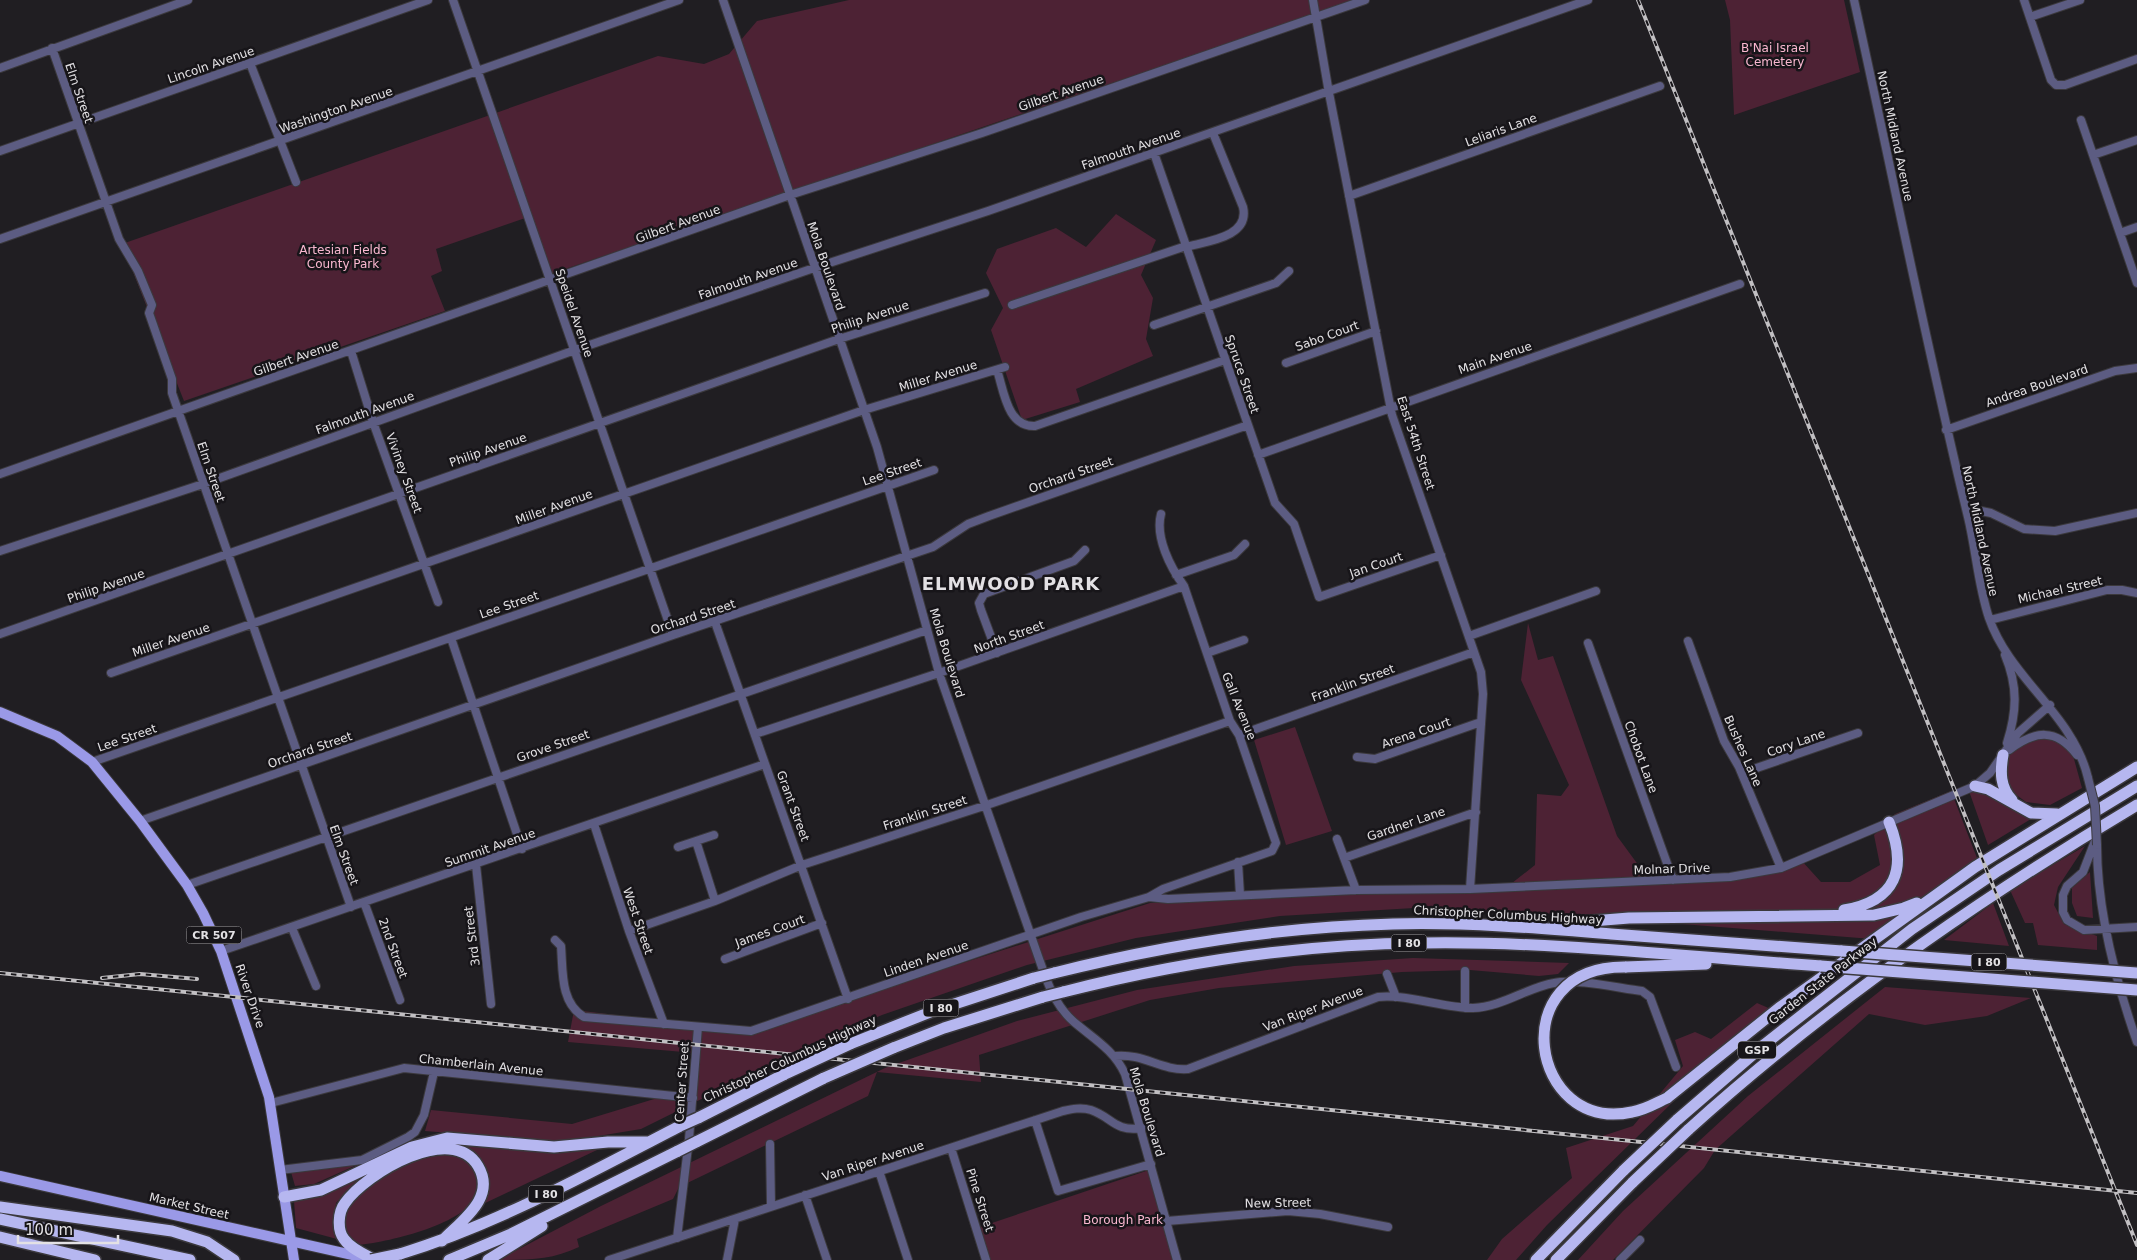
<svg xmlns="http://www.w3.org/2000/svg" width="2137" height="1260" font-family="'DejaVu Sans',sans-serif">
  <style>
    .green { fill: #4d2234 }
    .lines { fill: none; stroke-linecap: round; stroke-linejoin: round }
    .minor-casing { stroke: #3b393d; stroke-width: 10 }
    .major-casing { stroke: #3b393d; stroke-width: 12 }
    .highway-casing { stroke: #3b393d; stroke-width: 14 }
    .minor { stroke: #5c5c82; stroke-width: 8 }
    .major { stroke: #9a99e7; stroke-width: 10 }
    .highway { stroke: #b6b7f0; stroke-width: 11 }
    .rail-casing { stroke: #c1bfc2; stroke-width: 4 }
    .rail { stroke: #171519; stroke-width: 2; stroke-dasharray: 5.5; stroke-linecap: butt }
    .minor-bridge-casing { stroke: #3b393d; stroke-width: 10; stroke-linecap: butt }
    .highway-bridge-casing { stroke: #3b393d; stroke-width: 14; stroke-linecap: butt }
    .minor-bridge { stroke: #5c5c82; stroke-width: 8 }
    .highway-bridge { stroke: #b6b7f0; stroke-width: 11 }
    .labels { text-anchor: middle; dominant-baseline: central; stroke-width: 5; stroke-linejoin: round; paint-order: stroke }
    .shield { fill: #171519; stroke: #a6a4a7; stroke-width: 1 }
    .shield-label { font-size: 11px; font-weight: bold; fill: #e3e1e4 }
    .park-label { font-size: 12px; fill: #fab8d0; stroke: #171519 }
    .street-label { font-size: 12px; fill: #e3e1e4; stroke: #171519 }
    .district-label { font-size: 18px; font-weight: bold; letter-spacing: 1px; fill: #e3e1e4; stroke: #171519 }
  </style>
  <rect width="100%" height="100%" fill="#201e22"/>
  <path class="green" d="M849,0H1356L568,268L557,274L551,281L528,217L436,249L442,271L431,276L445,311L184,401L122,244L658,56L704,64L729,54L757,21Z
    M1725,0H1844L1860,72L1734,115L1730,20Z
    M1116,214L1156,240L1141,275L1153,298L1146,339L1153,356L1076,389L1080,402L1022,420L991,330L1003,308L986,273L997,249L1056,228L1086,247Z
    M1528,623L1538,660L1553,656L1617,836L1650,881L1722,878L1801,860L1821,882H1850L1880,865L1874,835L1895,814L1951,791L1977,858L1872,939L1542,913L1414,908L1280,916L1136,938L1027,965L882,1015L780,1060L641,1129L562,1142L425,1131L431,1110L572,1124L664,1096L692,1097L695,1053L568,1042L574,1010L750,1031L1150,903L1507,887L1535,865L1537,794L1561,796L1569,785L1521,680Z
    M1295,727L1332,831L1286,845L1254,740Z
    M2045,737L2063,742L2074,759L2082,788L2050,805L2026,802L2011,791L2005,779L2008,757L2021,744Z
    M1986,790L2031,819L1988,845L1969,791Z
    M2085,846L2058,887L2054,905L2064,924L2097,936V950L2038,945L2033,923H2025L2010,890Z
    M2090,872L2093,918L2077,916L2072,903V888Z
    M1993,903L2009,946L1944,940Z
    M1413,958L1569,963L1558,974L1539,976L1470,970L1402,972L1219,988L1150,1000L979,1055L981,1082L877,1072L868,1096L679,1187L673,1199L577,1239L579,1247C552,1260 528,1260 498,1260L601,1206L885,1068L1017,1021L1137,990L1294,966Z
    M1885,987L2031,998L1987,1016L1925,1025L1869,1014L1715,1150L1704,1168L1613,1260H1578L1623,1211L1748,1096Z
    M1757,1003L1780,1013L1677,1098L1547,1225L1516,1260H1487L1502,1239L1572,1178L1566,1148L1633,1126L1683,1066L1675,1040L1695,1032L1711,1039Z
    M452,1141L558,1150L599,1149L481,1205L487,1196V1175L474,1151Z
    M454,1151C468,1159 481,1168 477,1186C477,1189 476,1194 475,1197C463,1225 385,1243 357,1245C315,1206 399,1163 431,1153C438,1151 447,1152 454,1151Z
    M359,1164L314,1184L295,1186L291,1172Z
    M1152,1169L1177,1260H986L977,1228Z
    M359,1178L336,1203L333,1231L337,1239L296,1228L294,1201Z"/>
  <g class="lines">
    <g class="minor-casing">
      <path id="minor" d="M453,0L673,635
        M723,0L877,447L939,673L1044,973C1051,992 1059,1009 1074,1022C1094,1039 1114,1050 1125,1074L1177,1260
        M1313,0L1329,93L1392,415L1481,672L1483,694L1470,889
        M1854,0C1892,172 1926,345 1968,517C1976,550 1978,585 1989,618C2010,679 2073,714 2088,778
        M2024,0L2051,80L2056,85H2065L2137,59
        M2030,17L2080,0
        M52,48L119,239L138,271L152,305L149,313L172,379V393L351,907
        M250,63L296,182
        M0,68L188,0
        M2081,120L2137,283
        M0,151L428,0
        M1154,153L1275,503L1294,524L1319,597L1441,555
        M2093,155L2137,140
        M1349,196L1660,86
        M2120,233L2137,227
        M0,239L679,0
        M1186,247C1208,241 1250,237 1243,207L1213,133
        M1012,305L1186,246
        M1154,325L1276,283L1289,271
        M351,351L373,422L438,602
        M1286,363L1376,331
        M997,370C1004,391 1007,427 1035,426L1225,360
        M1946,430L2115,371L2137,368
        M1258,455L1740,284
        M0,474L790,195L982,133L1365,0
        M1968,517L1981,511L1991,513L2024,529L2055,531L2137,513
        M0,551L203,484L575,350L814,268L988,211L1588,0
        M1176,575L1234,555L1245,544
        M1990,620L2107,590H2122L2137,593
        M715,622L848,999
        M0,634L839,339L985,293
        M1469,636L1596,591
        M451,638L522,849
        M1688,641L1724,741L1739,767L1781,868
        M1588,643L1673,880
        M997,653L981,610L979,603L984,594L1074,561L1085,550
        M1207,653L1244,640
        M2005,655C2018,686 2017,712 2007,743
        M111,673L864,410L1005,367
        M755,734L939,673L1184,586
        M1239,735L1474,652
        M2009,750C2035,730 2056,728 2077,755
        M1357,757L1375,759L1481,722
        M92,762L934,470
        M1742,773L1858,733
        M140,821L673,635L933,547L968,524L989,516L1248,425
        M594,824L629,931L664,1024
        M1337,839L1356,890
        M696,841L715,901
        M2095,841L2083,872L2067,886L2063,895V912L2067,920L2084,930L2137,927
        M2097,845C2097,909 2116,982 2137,1042
        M678,847L714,835
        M1344,858L1476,812
        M1238,862L1240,895
        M476,865L491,1004
        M187,885L927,630
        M1149,897L1168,899L1356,890L1470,889L1730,877L1781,868L1975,786L1990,773L2018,733L2050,705
        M364,902L400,1000
        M292,928L316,986
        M629,931L715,901L802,865L987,805L1230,721
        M555,940L561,946C563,971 560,1003 584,1017L751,1031L1081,917L1149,897L1163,889L1272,851L1276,843L1239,735L1230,721L1184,586C1170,567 1155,537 1161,514
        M221,951L765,764
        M725,959L822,923
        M1465,971V1008
        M1387,974L1396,997
        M1115,1056C1144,1053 1161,1071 1188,1069L1378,997C1410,994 1441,1008 1473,1008C1502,1007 1526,988 1554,983C1575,978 1618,988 1642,991L1650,997L1676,1067
        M271,1103L404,1068L693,1098
        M1035,1120L1058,1191L1151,1164
        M770,1144L771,1206
        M951,1148L986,1260
        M280,1170L362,1160L408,1137L415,1132L424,1115L434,1072
        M879,1171L908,1260
        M805,1195L827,1260
        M1167,1221L1288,1211L1320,1214L1388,1227
        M677,1238L689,1139L698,1027
        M609,1260L1063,1111C1072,1109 1081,1107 1091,1110C1112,1117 1114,1132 1142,1128
        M727,1260L735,1219
        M1620,1260L1640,1240"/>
    </g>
    <g class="major-casing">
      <path id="major" d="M0,712L57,736L92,762L140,821L187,885L203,913L221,951L269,1097L294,1260
        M0,1176L370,1259"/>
    </g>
    <g class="highway-casing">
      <path id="highway" d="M2003,755C2000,772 2000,787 2012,800
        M1975,786L1988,789L2031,813L2057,814
        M1844,910C1896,901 1908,869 1889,822
        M1555,924L1629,918L1874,915L1904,908L1917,903
        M1625,967L1706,964
        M1054,973C1165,945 1278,927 1393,924C1466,922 1538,928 1611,934C1688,939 1765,945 1842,951
        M1063,992C1180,962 1301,944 1423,943C1555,941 1688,957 1821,966
        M850,1044L933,1011L1034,978
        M893,1048L944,1028L1043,997
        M1667,1098L1779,1008L1975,867L2137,767
        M698,1118L785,1074
        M1677,1120L1765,1044L1912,929L1999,870L2137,786
        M1688,1130C1826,1005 1977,900 2137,805
        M696,1142L824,1078
        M284,1197L321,1190L412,1147L447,1138L554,1147L608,1142H648
        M0,1207L172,1231L207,1242L234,1260
        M0,1219L190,1260
        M0,1237L95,1260
        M400,1254C498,1224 589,1173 680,1126
        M375,1260C365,1255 351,1249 344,1239C337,1230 338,1212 345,1203C366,1173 452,1122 478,1166C497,1198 461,1221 442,1241
        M449,1260L511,1234L678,1151
        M488,1260L542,1226
        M1536,1260L1624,1170
        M1556,1260L1633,1182"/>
    </g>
    <use href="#minor" class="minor"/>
    <use href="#major" class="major"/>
    <use href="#highway" class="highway"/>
    <g class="rail-casing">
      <path id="rail" d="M1638,0L2137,1245
        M0,973L2137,1193
        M102,978L140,974L197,979"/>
    </g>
    <use href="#rail" class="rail"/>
    <g class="minor-bridge-casing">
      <path id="minor-bridge" d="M2088,778L2095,806L2097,845"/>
    </g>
    <g class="highway-bridge-casing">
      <path id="highway-bridge" d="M1842,951L2137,973
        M1821,966L2137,990
        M1625,967C1503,966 1530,1134 1632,1112C1645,1110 1656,1103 1667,1098
        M1034,978L1054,973
        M1043,997L1063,992
        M785,1074L850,1044
        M824,1078L893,1048
        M680,1126L698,1118
        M678,1151L696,1142
        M1624,1170L1677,1120
        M1633,1182L1688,1130
        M371,1260L400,1254"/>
    </g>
    <use href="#minor-bridge" class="minor-bridge"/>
    <use href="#highway-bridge" class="highway-bridge"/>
  </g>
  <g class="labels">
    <g class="shield">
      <rect x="186.5" y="926.5" width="55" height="17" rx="4"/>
      <rect x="1391.5" y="934.5" width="35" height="17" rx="4"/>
      <rect x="1971.5" y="953.5" width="35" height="17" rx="4"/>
      <rect x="923.5" y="999.5" width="35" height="17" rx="4"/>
      <rect x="1738" y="1041.5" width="38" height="17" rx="4"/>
      <rect x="528.5" y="1185.5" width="35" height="17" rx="4"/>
    </g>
    <g class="shield-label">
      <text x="214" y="935">CR 507</text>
      <text x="1409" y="943">I 80</text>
      <text x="1989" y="962">I 80</text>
      <text x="941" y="1008">I 80</text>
      <text x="1757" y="1050">GSP</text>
      <text x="546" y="1194">I 80</text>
    </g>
    <g class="park-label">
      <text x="1775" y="48">B'Nai Israel<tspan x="1775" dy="14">Cemetery</tspan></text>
      <text x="343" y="250">Artesian Fields<tspan x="343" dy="14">County Park</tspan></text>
      <text x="1123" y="1220">Borough Park</text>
    </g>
    <g class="street-label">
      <text transform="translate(211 65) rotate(-19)">Lincoln Avenue</text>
      <text transform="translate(79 93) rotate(71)">Elm Street</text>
      <text transform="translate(1061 93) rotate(-19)">Gilbert Avenue</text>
      <text transform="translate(336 110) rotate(-19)">Washington Avenue</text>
      <text transform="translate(1501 130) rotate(-20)">Leliaris Lane</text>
      <text transform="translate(1895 136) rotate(78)">North Midland Avenue</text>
      <text transform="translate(1131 149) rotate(-19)">Falmouth Avenue</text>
      <text transform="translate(678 224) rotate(-20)">Gilbert Avenue</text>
      <text transform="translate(826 266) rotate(71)">Mola Boulevard</text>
      <text transform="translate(748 279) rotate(-19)">Falmouth Avenue</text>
      <text transform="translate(574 313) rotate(71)">Speidel Avenue</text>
      <text transform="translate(870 317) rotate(-18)">Philip Avenue</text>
      <text transform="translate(1327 336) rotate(-20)">Sabo Court</text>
      <text transform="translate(296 358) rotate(-19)">Gilbert Avenue</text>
      <text transform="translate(1495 358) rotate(-19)">Main Avenue</text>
      <text transform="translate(1242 374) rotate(71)">Spruce Street</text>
      <text transform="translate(938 376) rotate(-17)">Miller Avenue</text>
      <text transform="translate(2037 386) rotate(-19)">Andrea Boulevard</text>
      <text transform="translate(365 413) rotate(-20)">Falmouth Avenue</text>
      <text transform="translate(1416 443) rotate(72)">East 54th Street</text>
      <text transform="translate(488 450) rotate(-19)">Philip Avenue</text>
      <text transform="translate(211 472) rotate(71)">Elm Street</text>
      <text transform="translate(892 472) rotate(-19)">Lee Street</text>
      <text transform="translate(404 473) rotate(70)">Viviney Street</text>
      <text transform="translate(1071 475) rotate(-19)">Orchard Street</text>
      <text transform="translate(554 507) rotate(-20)">Miller Avenue</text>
      <text transform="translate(1980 531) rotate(78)">North Midland Avenue</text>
      <text transform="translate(1376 565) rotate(-19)">Jan Court</text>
      <text transform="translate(106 586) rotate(-19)">Philip Avenue</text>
      <text transform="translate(2060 590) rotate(-13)">Michael Street</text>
      <text transform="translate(509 605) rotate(-19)">Lee Street</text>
      <text transform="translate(693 617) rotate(-18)">Orchard Street</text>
      <text transform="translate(1009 637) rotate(-20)">North Street</text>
      <text transform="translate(171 640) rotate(-19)">Miller Avenue</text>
      <text transform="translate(947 653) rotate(73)">Mola Boulevard</text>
      <text transform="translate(1353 683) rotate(-20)">Franklin Street</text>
      <text transform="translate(1239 706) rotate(68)">Gall Avenue</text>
      <text transform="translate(1416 733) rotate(-19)">Arena Court</text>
      <text transform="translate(127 738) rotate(-19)">Lee Street</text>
      <text transform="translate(1796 743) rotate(-19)">Cory Lane</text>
      <text transform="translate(553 746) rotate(-19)">Grove Street</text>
      <text transform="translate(310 750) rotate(-19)">Orchard Street</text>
      <text transform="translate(1743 751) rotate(66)">Bushes Lane</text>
      <text transform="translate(1641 757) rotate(70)">Chobot Lane</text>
      <text transform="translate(793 806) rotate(70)">Grant Street</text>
      <text transform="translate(925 813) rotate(-18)">Franklin Street</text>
      <text transform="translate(1406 824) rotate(-19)">Gardner Lane</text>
      <text transform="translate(490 848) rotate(-19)">Summit Avenue</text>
      <text transform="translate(344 855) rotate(70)">Elm Street</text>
      <text transform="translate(1672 869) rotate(-2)">Molnar Drive</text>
      <text transform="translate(1508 915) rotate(3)">Christopher Columbus Highway</text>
      <text transform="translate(638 921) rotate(71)">West Street</text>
      <text transform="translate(770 931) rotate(-20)">James Court</text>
      <text transform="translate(472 936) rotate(-97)">3rd Street</text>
      <text transform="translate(393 948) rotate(70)">2nd Street</text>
      <text transform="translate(926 959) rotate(-19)">Linden Avenue</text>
      <text transform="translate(1823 981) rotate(-38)">Garden State Parkway</text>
      <text transform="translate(250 996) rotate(71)">River Drive</text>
      <text transform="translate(1313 1009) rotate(-21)">Van Riper Avenue</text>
      <text transform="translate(790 1059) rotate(-25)">Christopher Columbus Highway</text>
      <text transform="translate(481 1065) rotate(6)">Chamberlain Avenue</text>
      <text transform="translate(682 1082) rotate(-86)">Center Street</text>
      <text transform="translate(1147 1112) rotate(73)">Mola Boulevard</text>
      <text transform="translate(873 1161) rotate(-18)">Van Riper Avenue</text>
      <text transform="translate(980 1200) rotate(72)">Pine Street</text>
      <text transform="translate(1278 1203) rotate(-1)">New Street</text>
      <text transform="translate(189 1206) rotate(13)">Market Street</text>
    </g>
    <g class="district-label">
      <text x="1011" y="583">ELMWOOD PARK</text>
    </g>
  </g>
  <path d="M18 1235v8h100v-8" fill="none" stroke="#e3e1e4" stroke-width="2.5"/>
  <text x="25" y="1235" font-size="15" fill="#e3e1e4" stroke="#171519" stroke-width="4" paint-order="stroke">100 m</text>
</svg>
